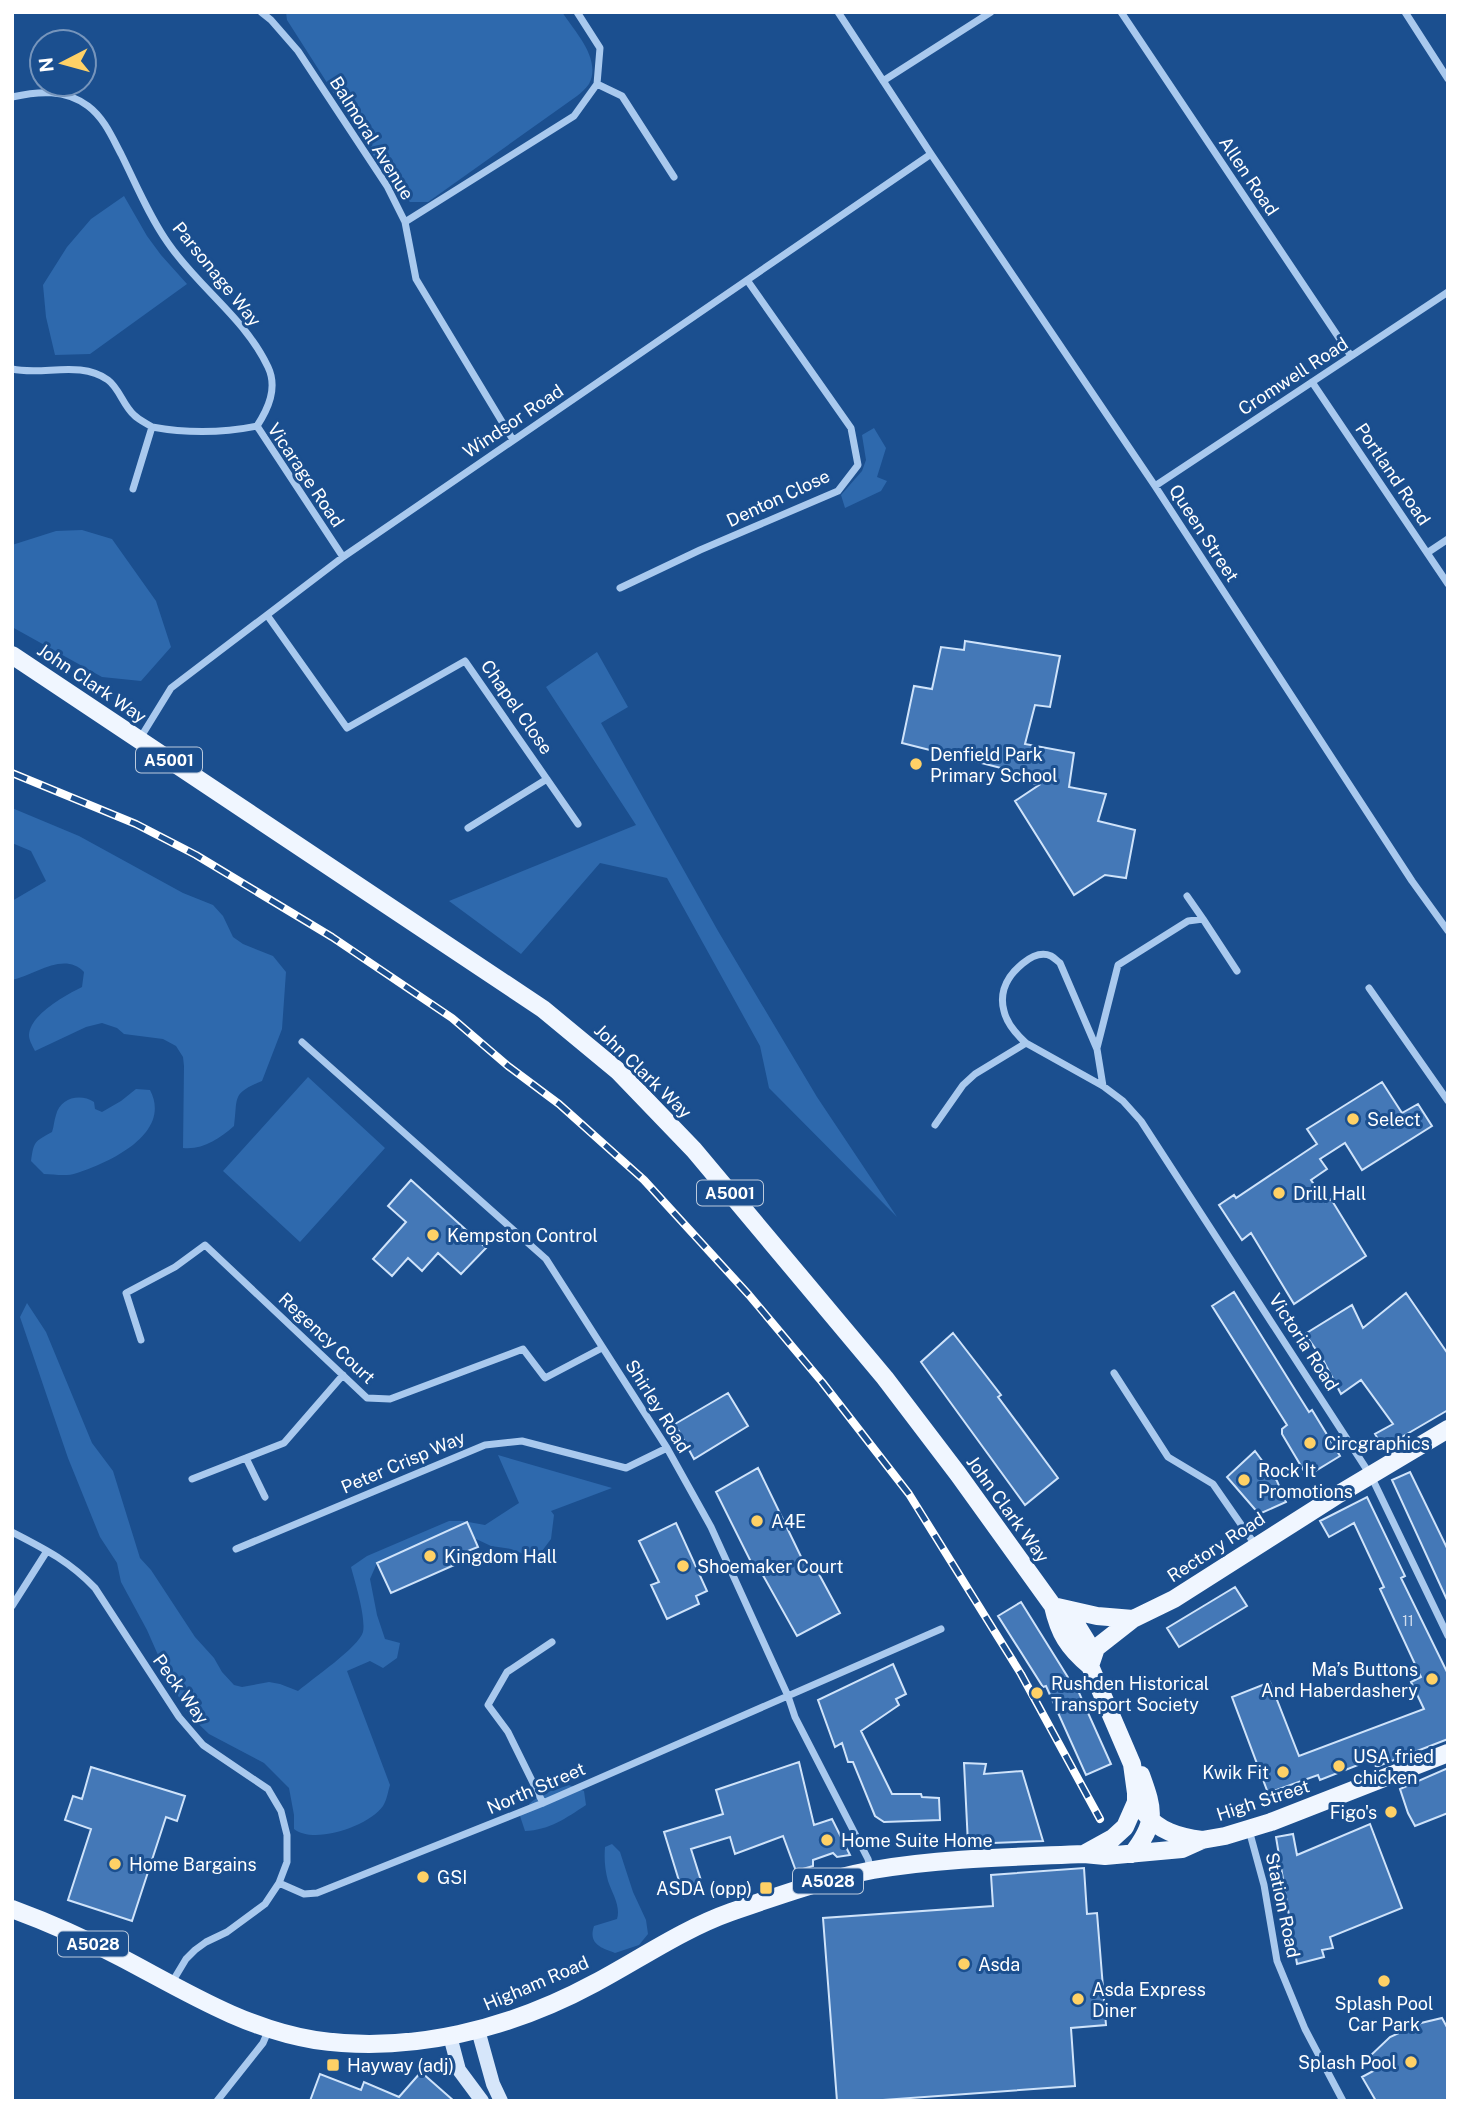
<svg xmlns="http://www.w3.org/2000/svg" width="1460" height="2113" font-family="'Public Sans',sans-serif">
  <style>
    .green { fill: #2e69ad }
    .building { fill: #4478b7; stroke: #cfe3fa; stroke-width: 2 }
    .lines { fill: none; stroke-linecap: round; stroke-linejoin: round }
    .minor { stroke: #a9c9ee; stroke-width: 7 }
    .secondary { stroke: #d6e6fa; stroke-width: 14 }
    .primary { stroke: #f0f6ff; stroke-width: 18 }
    .rail-casing { stroke: #fff; stroke-width: 8 }
    .rail { stroke: #1b4f8f; stroke-width: 5; stroke-dasharray: 16; stroke-linecap: butt }
    .poi-dot { fill: #ffd166; stroke: #1b4f8f; stroke-width: 2.5 }
    .labels { text-anchor: middle; dominant-baseline: central; stroke-width: 6; stroke-linejoin: round; paint-order: stroke }
    .number-label { font-size: 14px; fill: #d0dded }
    .shield { fill: #1b4f8f; stroke: #bbcadd; stroke-width: 2 }
    .shield-label { font-size: 16px; font-weight: bold; fill: #fff }
    .street-label { font-size: 18px; fill: #fff; stroke: #1b4f8f }
    .poi-label { font-size: 18px; fill: #fff; stroke: #1b4f8f; text-anchor: start }
  </style>
  <rect width="100%" height="100%" fill="#1b4f8f"/>
  <path class="green" d="M286,12H562C575,32 602,59 589,84C586,88 581,93 577,96L428,202H410L393,186L287,20Z
    M124,196L147,236L161,255L187,284L90,354L55,355L46,317L43,285L67,247L91,219Z
    M874,428L886,448L877,477L887,481L881,491L845,508L841,495L862,471L866,460L862,435Z
    M82,530L112,539L156,601L171,647L141,681L102,677L12,627V545L56,531Z
    M597,652L628,707L601,723L718,931L817,1097L897,1217L769,1088L760,1046L667,878L600,863L521,954L449,901L636,825L546,687Z
    M12,808L79,836L183,893L213,905L223,916L233,937L243,944L273,956L286,972L282,1029L262,1081C231,1094 238,1097 234,1126C219,1139 203,1150 183,1148L184,1066L183,1057L176,1046L163,1039L124,1034L117,1028L102,1023L86,1027L35,1051C32,1045 29,1040 29,1035C30,1014 66,995 82,987L84,972C64,951 35,975 12,980V901L46,881L31,851L12,843Z
    M308,1077L385,1148L300,1242L223,1171Z
    M136,1089L150,1090C173,1134 108,1163 77,1173C66,1177 54,1174 44,1174L31,1161C34,1141 34,1142 52,1132C54,1126 54,1121 56,1115C60,1098 80,1093 94,1102L95,1109L102,1112L121,1101Z
    M27,1303L46,1332L92,1443L113,1471L140,1558L151,1570L195,1637L214,1658L222,1672L234,1685L242,1687L269,1682L280,1684L298,1691C312,1679 359,1647 363,1632C366,1617 355,1582 351,1567L367,1556L449,1521H463L485,1525L519,1503L498,1455L612,1488L551,1511L554,1515L551,1539L536,1559L511,1549L491,1546L474,1538L465,1529L456,1527L377,1563L370,1579L377,1615L385,1639L400,1643L397,1658L383,1668L370,1661L347,1671L390,1785C388,1791 387,1800 383,1806C369,1826 314,1845 294,1829V1815L289,1788L264,1763L209,1734L189,1715L169,1680L147,1630L121,1582L117,1563L100,1537L68,1458L20,1317Z
    M569,1785L584,1791L586,1805C566,1818 550,1830 525,1831L520,1816C534,1794 546,1793 569,1785Z
    M612,1844L620,1852L633,1892L646,1920L648,1934L639,1945L615,1953C601,1948 588,1944 594,1926L617,1919C621,1906 612,1893 608,1881C605,1870 604,1859 605,1847Z"/>
  <path class="building" d="M965,641L1060,656L1050,707L1035,705L1025,744L1074,753L1069,787L1106,794L1098,821L1135,830L1126,878L1105,875L1074,895L1015,801L1039,785L1018,778L1017,772L902,743L914,686L932,689L941,647L964,650Z
    M1382,1082L1402,1113L1418,1104L1432,1126L1362,1170L1345,1143L1320,1159L1327,1169L1311,1180L1326,1202L1331,1199L1366,1256L1294,1304L1251,1233L1242,1240L1219,1205L1234,1195L1236,1198L1317,1144L1307,1129Z
    M411,1180L486,1248L461,1274L438,1253L422,1271L408,1258L392,1276L373,1259L406,1222L388,1206Z
    M1234,1292L1297,1393L1309,1412L1312,1410L1340,1456L1307,1476L1282,1434V1429L1287,1425L1212,1306Z
    M1406,1293L1448,1354V1410L1383,1448L1375,1434L1393,1424L1361,1380L1341,1394L1322,1358L1305,1334L1352,1305L1363,1328Z
    M953,1333L1001,1395L998,1397L1058,1478L1025,1505L921,1362Z
    M728,1393L748,1426L694,1459L675,1424Z
    M1255,1451L1277,1481L1286,1502L1259,1514L1227,1477Z
    M758,1468L807,1569L814,1565L840,1613L797,1636L760,1570L756,1572L716,1492Z
    M1410,1472L1448,1550V1602L1392,1480Z
    M1367,1497L1405,1576L1401,1578L1448,1674V1739L1376,1767L1373,1759L1320,1780L1318,1775L1268,1793L1232,1697L1270,1682L1299,1756L1424,1709L1411,1682L1421,1677L1380,1589L1384,1587L1354,1523L1329,1537L1320,1521Z
    M467,1522L478,1547L465,1552L468,1559L391,1593L377,1563Z
    M676,1523L707,1591L696,1596L699,1604L667,1619L651,1585L659,1582L639,1541Z
    M1235,1587L1247,1606L1179,1647L1167,1628Z
    M1021,1602L1074,1687L1076,1686L1111,1764L1086,1775L1046,1686L1043,1687L998,1616Z
    M893,1664L906,1694L896,1699L899,1705L861,1731L892,1794H921L922,1797L939,1798L940,1820L884,1822L875,1816L853,1762H848L842,1743L835,1747L818,1700Z
    M799,1762L814,1825L832,1819L850,1855L837,1857L833,1853L813,1860V1866L796,1871L783,1836L735,1854L730,1837L691,1849L704,1890L684,1897L664,1832L723,1814L716,1790Z
    M964,1763L986,1764L984,1774L1022,1771L1043,1841L968,1844Z
    M91,1767L185,1796L177,1821L166,1817L132,1921L68,1900L91,1829L65,1820L73,1796L82,1799Z
    M1448,1768V1813L1415,1826L1408,1813L1400,1789Z
    M1370,1824L1402,1908L1330,1937L1333,1948L1322,1950L1324,1957L1297,1964L1276,1837L1293,1834L1297,1855Z
    M1084,1868L1087,1914L1097,1913L1106,2025L1071,2028L1075,2086L869,2101H837L823,1918L993,1906L991,1875Z
    M1442,2018L1448,2029V2101H1376L1362,2077L1379,2068L1370,2056L1390,2037L1421,2023Z
    M421,2072L454,2101H310L320,2074L361,2090L364,2082L399,2097Z"/>
  <g class="lines">
    <path class="minor" d="M261,12L271,20L298,51L387,186L405,222L416,279L513,440
      M838,12L931,154L1155,486L1412,881L1448,931
      M1121,12L1351,356
      M1405,12L1448,79
      M883,81L991,12
      M597,84L622,96L674,177
      M12,97C39,91 65,89 88,106C104,118 112,137 121,154C136,184 149,216 168,243C198,287 245,318 268,367C278,388 268,409 257,426
      M405,222L574,116L597,84L600,48L577,12
      M12,369C43,376 80,360 108,380C119,388 123,405 134,415C139,420 146,423 152,427
      M1312,382L1448,584
      M1155,486L1448,292
      M133,489L152,427C185,433 223,433 257,426L343,557
      M1427,553L1448,539
      M620,588L700,550L838,491L858,465L851,428L747,280
      M267,615L347,728L465,661L578,824
      M139,740L171,688L343,557L931,154
      M468,828L547,779
      M1187,896L1203,919
      M1369,988L1448,1101
      M302,1042L546,1259L667,1448L711,1527L788,1696L795,1717L868,1859L871,1870
      M1097,1048L1118,965L1188,921L1203,919L1237,971
      M1103,1086L1097,1049L1060,963C1057,961 1055,958 1051,956C1033,948 1009,973 1004,989C1002,996 1002,1004 1004,1011C1007,1024 1017,1035 1026,1043L1103,1086L1123,1101L1141,1121L1371,1476L1448,1636
      M935,1125L963,1085L975,1074L1026,1043
      M141,1340L126,1293L175,1267L205,1245L367,1398L390,1399L523,1349L545,1378L602,1348
      M1114,1373L1168,1457L1213,1484L1256,1546
      M246,1458L265,1497
      M192,1479L284,1443L343,1375
      M12,1532C45,1549 69,1561 95,1588L179,1717L203,1745L268,1789L281,1811L287,1835V1862L279,1883L265,1904L227,1932L206,1942L195,1950L186,1959L171,1984
      M236,1549L485,1445L522,1441L626,1468L667,1448
      M12,1606L47,1551
      M543,1803L508,1732L488,1705L507,1672L552,1642
      M1249,1830L1264,1885L1277,1961L1305,2029L1343,2101
      M279,1883L304,1894L317,1893L543,1803L941,1629
      M217,2101L263,2043L269,2029"/>
    <path class="secondary" d="M478,2030L493,2084L501,2101
      M450,2036L459,2070L482,2101"/>
    <path class="primary" d="M12,655L543,1009L618,1071L694,1150L885,1378L958,1474L1053,1606L1097,1616L1133,1619
      M1053,1606C1059,1633 1068,1648 1090,1666
      M1059,1609L1071,1616L1087,1642L1090,1666L1132,1764L1136,1793V1802L1125,1827L1113,1838L1084,1854
      M1090,1666L1096,1648L1133,1619L1174,1599L1339,1494L1448,1429
      M1144,1812C1158,1831 1179,1837 1202,1840
      M1132,1854C1157,1822 1154,1811 1141,1775
      M12,1909C50,1923 86,1939 122,1958C183,1990 245,2029 315,2040C411,2054 510,2029 595,1983C640,1959 683,1929 731,1912C777,1896 825,1879 873,1870C942,1858 1014,1857 1084,1854L1105,1856L1182,1849L1202,1840L1225,1836L1271,1822L1448,1753"/>
    <g class="rail-casing">
      <path id="rail" d="M12,773L136,824L196,855L332,937L452,1018L508,1066L559,1104L644,1180L749,1295L822,1382L909,1494L1021,1674L1100,1819"/>
    </g>
    <use href="#rail" class="rail"/>
  </g>
  <g class="poi-dot">
    <circle cx="916" cy="764" r="7"/>
    <circle cx="1353" cy="1119" r="7"/>
    <circle cx="1279" cy="1193" r="7"/>
    <circle cx="433" cy="1235" r="7"/>
    <circle cx="1310" cy="1443" r="7"/>
    <circle cx="1244" cy="1480" r="7"/>
    <circle cx="757" cy="1521" r="7"/>
    <circle cx="430" cy="1556" r="7"/>
    <circle cx="683" cy="1566" r="7"/>
    <circle cx="1432" cy="1679" r="7"/>
    <circle cx="1037" cy="1693" r="7"/>
    <circle cx="1339" cy="1766" r="7"/>
    <circle cx="1283" cy="1772" r="7"/>
    <circle cx="1391" cy="1812" r="7"/>
    <circle cx="827" cy="1840" r="7"/>
    <circle cx="115" cy="1864" r="7"/>
    <circle cx="423" cy="1877" r="7"/>
    <rect x="759" y="1881" width="14" height="14" rx="3.5"/>
    <circle cx="964" cy="1964" r="7"/>
    <circle cx="1384" cy="1981" r="7"/>
    <circle cx="1078" cy="1999" r="7"/>
    <circle cx="1411" cy="2062" r="7"/>
    <rect x="326" y="2058" width="14" height="14" rx="3.5"/>
  </g>
  <g class="labels">
    <g class="number-label">
      <text x="1408" y="1621">11</text>
    </g>
    <g class="shield">
      <rect x="136" y="747.5" width="66" height="25" rx="5"/>
      <rect x="697" y="1180.5" width="66" height="25" rx="5"/>
      <rect x="793" y="1868.5" width="70" height="25" rx="5"/>
      <rect x="58" y="1931.5" width="70" height="25" rx="5"/>
    </g>
    <g class="shield-label">
      <text x="169" y="760">A5001</text>
      <text x="730" y="1193">A5001</text>
      <text x="828" y="1881">A5028</text>
      <text x="93" y="1944">A5028</text>
    </g>
    <g class="street-label">
      <text transform="translate(372 138) rotate(58)">Balmoral Avenue</text>
      <text transform="translate(1249 176) rotate(56)">Allen Road</text>
      <text transform="translate(217 274) rotate(51)">Parsonage Way</text>
      <text transform="translate(1293 376) rotate(-33)">Cromwell Road</text>
      <text transform="translate(513 421) rotate(-34)">Windsor Road</text>
      <text transform="translate(1393 474) rotate(56)">Portland Road</text>
      <text transform="translate(306 475) rotate(56)">Vicarage Road</text>
      <text transform="translate(778 498) rotate(-25)">Denton Close</text>
      <text transform="translate(1204 533) rotate(57)">Queen Street</text>
      <text transform="translate(92 683) rotate(34)">John Clark Way</text>
      <text transform="translate(517 707) rotate(55)">Chapel Close</text>
      <text transform="translate(643 1071) rotate(44)">John Clark Way</text>
      <text transform="translate(327 1338) rotate(43)">Regency Court</text>
      <text transform="translate(1304 1342) rotate(57)">Victoria Road</text>
      <text transform="translate(658 1406) rotate(58)">Shirley Road</text>
      <text transform="translate(403 1462) rotate(-23)">Peter Crisp Way</text>
      <text transform="translate(1008 1509) rotate(54)">John Clark Way</text>
      <text transform="translate(1216 1547) rotate(-33)">Rectory Road</text>
      <text transform="translate(181 1689) rotate(54)">Peck Way</text>
      <text transform="translate(536 1788) rotate(-23)">North Street</text>
      <text transform="translate(1263 1800) rotate(-18)">High Street</text>
      <text transform="translate(1283 1905) rotate(78)">Station Road</text>
      <text transform="translate(536 1983) rotate(-23)">Higham Road</text>
    </g>
    <g class="poi-label">
      <text x="930" y="754">Denfield Park<tspan x="930" dy="21">Primary School</tspan></text>
      <text x="1367" y="1119">Select</text>
      <text x="1293" y="1193">Drill Hall</text>
      <text x="447" y="1235">Kempston Control</text>
      <text x="1324" y="1443">Circgraphics</text>
      <text x="1258" y="1470">Rock It<tspan x="1258" dy="21">Promotions</tspan></text>
      <text x="771" y="1521">A4E</text>
      <text x="444" y="1556">Kingdom Hall</text>
      <text x="697" y="1566">Shoemaker Court</text>
      <text x="1418" y="1669" text-anchor="end">Ma’s Buttons<tspan x="1418" dy="21">And Haberdashery</tspan></text>
      <text x="1051" y="1683">Rushden Historical<tspan x="1051" dy="21">Transport Society</tspan></text>
      <text x="1353" y="1756">USA fried<tspan x="1353" dy="21">chicken</tspan></text>
      <text x="1269" y="1772" text-anchor="end">Kwik Fit</text>
      <text x="1377" y="1812" text-anchor="end">Figo's</text>
      <text x="841" y="1840">Home Suite Home</text>
      <text x="129" y="1864">Home Bargains</text>
      <text x="437" y="1877">GSI</text>
      <text x="752" y="1888" text-anchor="end">ASDA (opp)</text>
      <text x="978" y="1964">Asda</text>
      <text x="1092" y="1989">Asda Express<tspan x="1092" dy="21">Diner</tspan></text>
      <text x="1384" y="2003" text-anchor="middle">Splash Pool<tspan x="1384" dy="21">Car Park</tspan></text>
      <text x="1397" y="2062" text-anchor="end">Splash Pool</text>
      <text x="347" y="2065">Hayway (adj)</text>
    </g>
  </g>
  <rect width="1460" height="2113" fill="none" stroke="#ffffff" stroke-width="28"/>
  <g transform="translate(63 63) rotate(264)"><circle r="33" fill="#1b4f8f" stroke="#7695bc" stroke-width="2"/>
  <path d="M0-5L12 26L0 18L-12 26Z" fill="#ffd166"/>
  <text y="-10" font-size="19" font-weight="bold" text-anchor="middle" fill="#ffffff">N</text>
  </g>
</svg>
